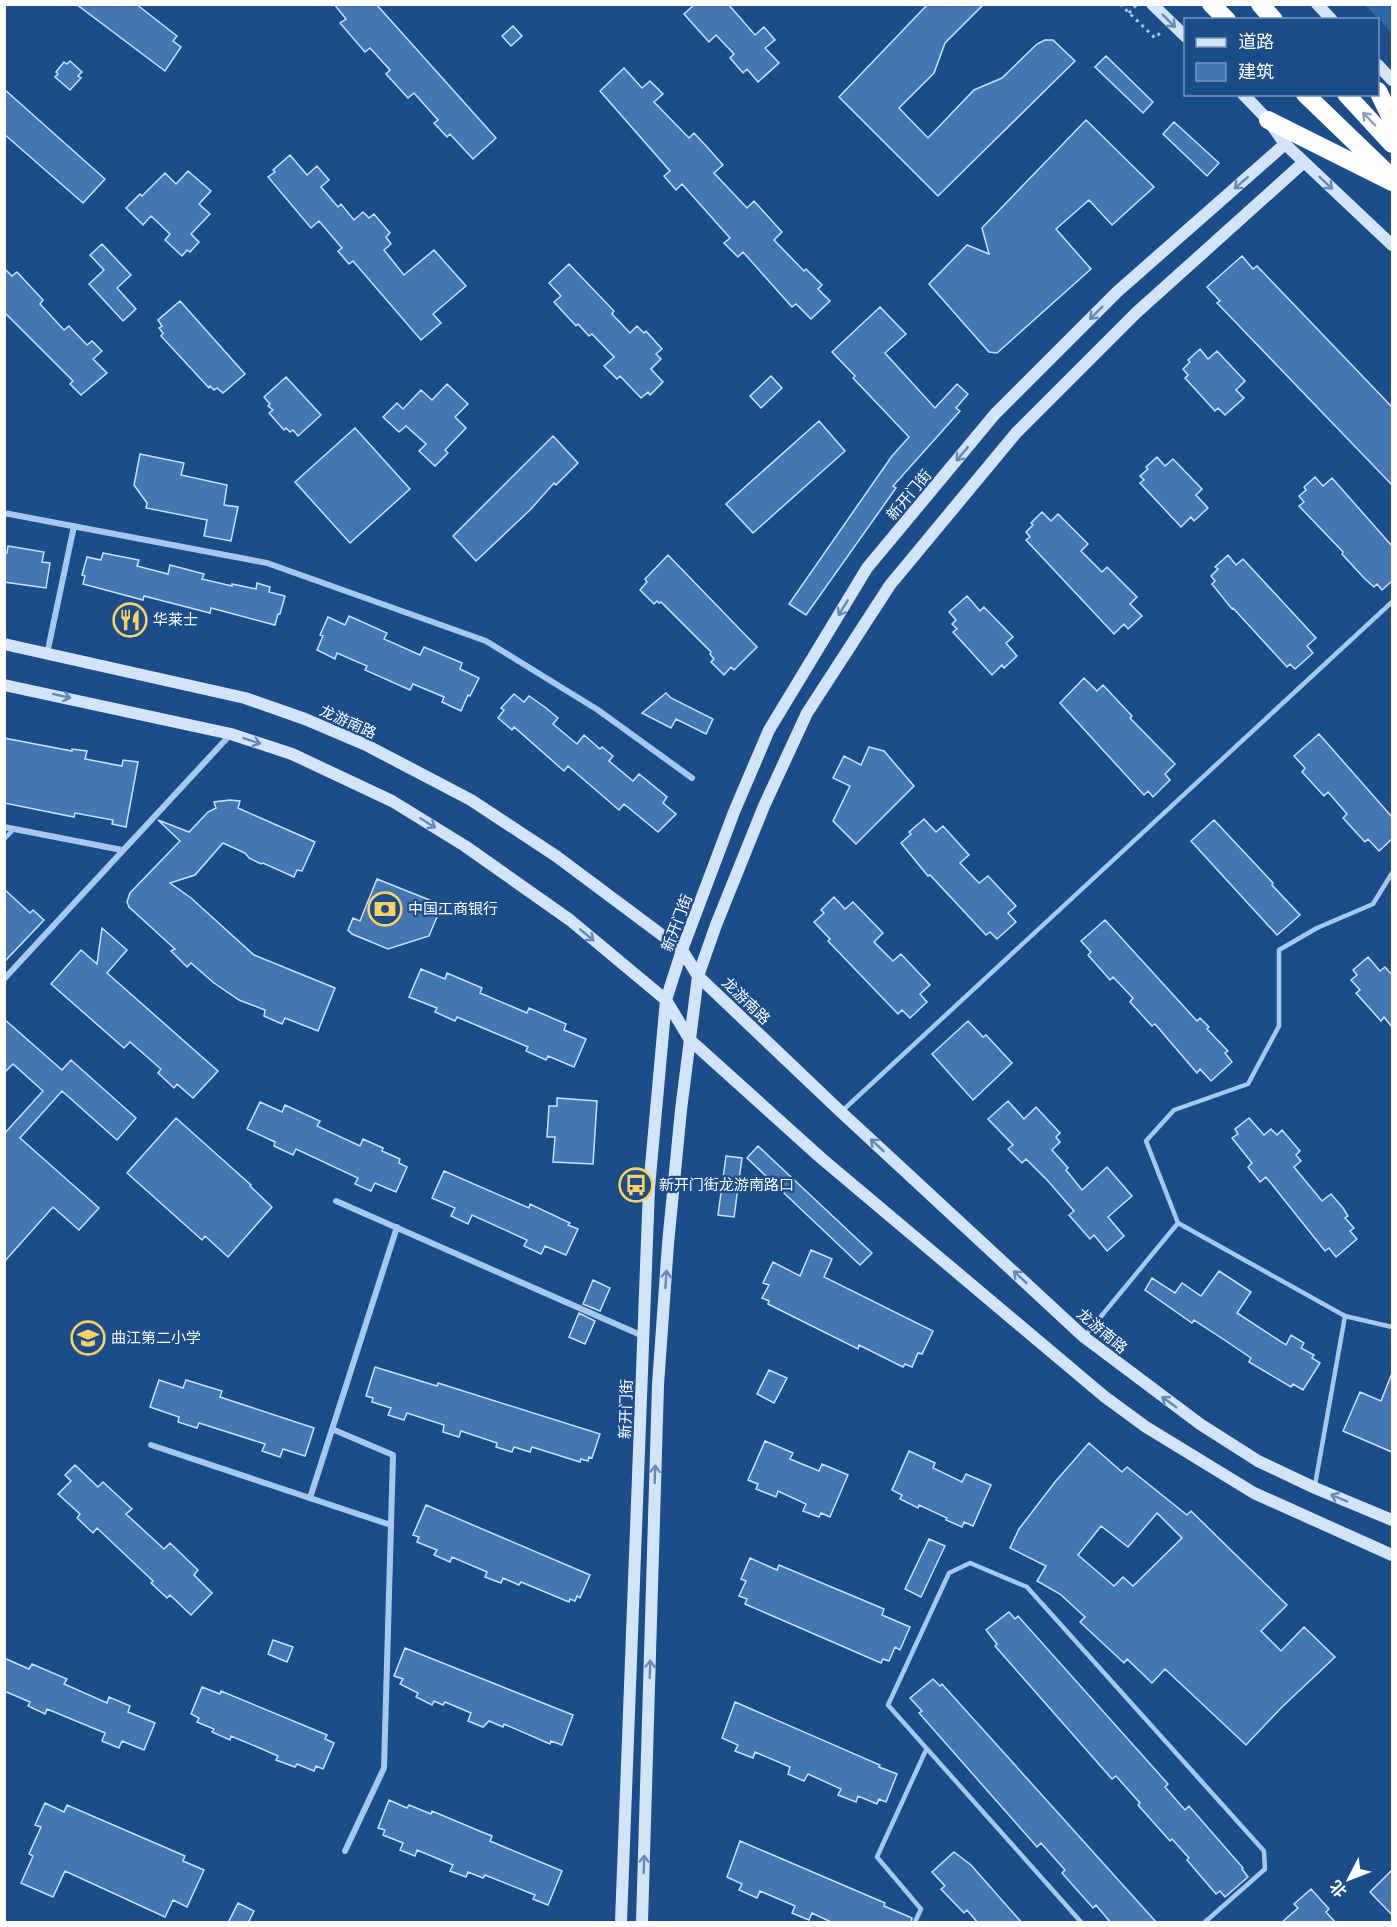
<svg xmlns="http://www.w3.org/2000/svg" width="1397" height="1927" font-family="'Work Sans','Noto Sans SC',sans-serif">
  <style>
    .green { fill: #2e66a9 }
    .building { fill: #4476b3; stroke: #cce1f9; stroke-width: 1.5; fill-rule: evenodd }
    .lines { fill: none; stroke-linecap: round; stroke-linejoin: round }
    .path { stroke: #a7c7ed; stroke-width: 3; stroke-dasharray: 3 4.5; stroke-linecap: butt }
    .lane { stroke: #a7c7ed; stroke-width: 4.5 }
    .street { stroke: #a7c7ed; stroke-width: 6 }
    .secondary { stroke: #d3e4f9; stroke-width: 12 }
    .highway { stroke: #fff; stroke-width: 18 }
    .oneway { stroke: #6589b7 }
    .oneway2 { stroke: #829dbf }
    .labels { text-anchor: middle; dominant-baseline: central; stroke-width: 4.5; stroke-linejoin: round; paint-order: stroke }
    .street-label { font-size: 15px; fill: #fff; stroke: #1b4d8b }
    .poi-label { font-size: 15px; fill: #fff; stroke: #1b4d8b; text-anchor: start }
  </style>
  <rect width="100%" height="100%" fill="#1b4d8b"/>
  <path class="green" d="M1365,5H1392V33Z"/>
  <path class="building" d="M76,4H136L177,36L173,41L181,47L165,71Z
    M334,4H376L496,138L473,159L450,134L447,137L434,123L438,120L414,93L408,98L386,74L390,70L370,48L365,52L340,23L346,19Z
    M695,4H728L755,35L764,27L775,40L765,48L779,63L758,82L747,69L743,73L730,58L734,54L716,35L709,42L684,14Z
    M928,4H984L945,43L934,73L899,108L928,138L974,90L1002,78L1037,44L1045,40H1053L1075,61L938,196L839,97Z
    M513,26L522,36L511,46L502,36Z
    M1106,56L1153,102L1143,113L1095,67Z
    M70,61L82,72L78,76L81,78L70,90L55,77L58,74L56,72L64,62L67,64Z
    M624,68L642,88L650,81L663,94L654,102L689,138L694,133L707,147L723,165L714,173L747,208L754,201L782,232L774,240L804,271L806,269L822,285L818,289L830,301L811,319L796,304L792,307L743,252L738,257L724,243L730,238L682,184L676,190L664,176L670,171L600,91Z
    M4,89L105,179L83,203L4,134Z
    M1086,120L1154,187L1112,225L1089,200L1056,229L1091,269L997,353L989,352L929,284L967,245L989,254L982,228Z
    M1174,122L1219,163L1207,176L1163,134Z
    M290,155L307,175L317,166L329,180L321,187L338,207L341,204L354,220L363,212L369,218L374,214L390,233L386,237L391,244L384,250L404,275L434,250L466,286L433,314L441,323L421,340L353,261L349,264L338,251L342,248L319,221L311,228L268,177L275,172L273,170Z
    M188,171L211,191L199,204L210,214L191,234L199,242L190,252L187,250L182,256L165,240L170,234L151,216L143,225L126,208L140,194L142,196L165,173L176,184Z
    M102,244L131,275L117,288L136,309L123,321L89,284L104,270L90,255Z
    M1242,256L1253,269L1257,266L1392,407V485L1217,303L1220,301L1207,287Z
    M569,264L614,311L612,314L630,333L637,326L644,333L646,331L662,349L656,354L661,359L651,369L663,382L650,395L648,392L641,398L620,376L617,379L604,366L614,357L592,334L589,336L578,324L576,326L554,302L561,296L549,283Z
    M4,268L12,276L17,272L43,300L40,304L64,330L69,326L87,345L92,341L102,351L93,359L107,373L81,395L70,384L73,381L4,312Z
    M180,301L245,374L223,393L217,388L214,390L210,386L209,388L161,336L163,333L159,328L162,326L158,320Z
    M880,307L906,334L885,353L935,408L957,384L968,394L956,408L960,411L893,486L896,488L806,615L789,604L892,456L909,437L853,378L855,376L832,352Z
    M1200,349L1208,359L1217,351L1245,381L1236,390L1244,398L1225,415L1218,408L1215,411L1185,378L1188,375L1183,369L1190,362L1188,360Z
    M771,376L782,388L761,408L750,396Z
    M286,377L321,415L298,436L293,430L290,432L286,428L284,430L269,413L273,410L268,406L270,404L264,397Z
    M447,384L468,404L455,417L466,428L445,450L448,453L435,466L419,451L426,444L406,426L399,432L383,417L397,403L403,409L421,390L432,400Z
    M819,421L845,451L753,533L726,504Z
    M355,428L410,489L350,543L295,482Z
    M553,436L578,463L556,485L554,483L530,510L476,561L453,536Z
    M140,454L184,463L181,475L227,485L224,505L238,507L231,541L204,536L207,520L146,508L147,503L134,485Z
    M1157,457L1165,466L1173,459L1202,489L1196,495L1208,508L1194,521L1191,517L1181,527L1140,483L1144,480L1140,476L1148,469L1146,467Z
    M1315,477L1323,486L1332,478L1392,546V581L1382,590L1377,584L1374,587L1364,578L1342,554L1343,552L1299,506L1304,502L1299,496L1306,490L1304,487Z
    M1042,512L1051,521L1058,514L1088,544L1081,551L1102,572L1107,567L1137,597L1130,604L1142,616L1128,629L1124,624L1114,634L1026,540L1030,537L1026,532L1033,525L1031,523Z
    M8,546L44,552L42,562L50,563L46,588L4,582V553H7Z
    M103,553L139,560L137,566L168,574L170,565L204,574L202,579L232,586V584L256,589L257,583L270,587L269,592L285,596L280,614H278L275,625L211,608L210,613L144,596L143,600L83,584L85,576L82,575L87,557L101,560Z
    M668,555L757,647L734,670L731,667L724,675L711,662L714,659L710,654L711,652L661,602L659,603L657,601L654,604L640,590L647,582L645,579Z
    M1228,555L1236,565L1243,559L1316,638L1307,646L1313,653L1295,669L1290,664L1287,667L1233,608L1232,609L1212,584L1215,581L1211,576L1218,569L1215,567Z
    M967,596L980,611L984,607L1013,637L1006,643L1017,656L1004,668L1002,665L992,675L953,632L957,629L952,624L956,620L949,612Z
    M349,616L387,633L384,639L420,655L424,647L462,663L460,669L479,678L470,696L468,695L461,711L442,702L444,697L413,684L410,690L365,670L367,666L337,653L335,659L317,650L323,636L320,635L328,617L345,625Z
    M1084,678L1097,691L1103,685L1132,716L1130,718L1175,764L1165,774L1170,780L1153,797L1148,791L1144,795L1060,703Z
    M666,693L671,698L713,719L706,734L676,719L671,728L642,713Z
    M514,694L524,702L529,696L546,708L558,718L553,724L577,744L584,735L600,749L602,747L613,756L609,761L633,781L639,774L667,797L663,803L676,814L658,832L624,804L619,810L568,766L564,771L514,727L512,730L498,718L504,710L501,708Z
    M1319,734L1392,817V839L1379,851L1368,839L1365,842L1343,818L1347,814L1328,792L1324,796L1302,772L1305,768L1294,756Z
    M4,738L72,751V749L87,751L85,759L122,766L123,760L138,762L126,827L112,824L113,820L75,813L74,817L4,803Z
    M869,747L884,751L914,786L856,844L833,821L850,786L833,778L844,756L861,765Z
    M230,800L240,801L238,808L315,842L302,871L297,870L294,877L263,863L261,864L249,858L245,853L223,843L195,875L170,883L191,898L254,955L335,988L318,1031L285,1018L282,1024L264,1016L265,1010L239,1000L214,983L191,963L187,967L171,951L175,949L129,907L127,902L130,893L180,841L158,820L189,832L208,812L216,808L214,802Z
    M924,819L936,832L943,826L969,855L960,863L979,883L988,876L1016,906L1008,913L1016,922L997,939L990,932L986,935L930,875L928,876L901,843L911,834L909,832Z
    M1214,820L1273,883L1272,885L1300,915L1277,935L1191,841Z
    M377,879L442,905L429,936L388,949L352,934L348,930L353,918L360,921Z
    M4,889L30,913L33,910L44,920L4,962Z
    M834,897L845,909L853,902L883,933L874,942L893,961L901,954L930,985L920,994L927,1002L910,1018L902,1010L898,1014L828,941L830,939L814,922L824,913L821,910Z
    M1105,920L1197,1021L1200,1018L1209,1027L1207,1029L1228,1051L1225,1053L1232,1062L1211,1081L1200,1069L1197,1073L1155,1024L1152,1026L1130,1002L1133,998L1113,977L1110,980L1088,955L1091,952L1081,941Z
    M102,928L127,950L107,973L218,1071L193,1098L177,1084L174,1088L158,1073L161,1069L130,1042L124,1048L51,984L81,950L97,964Z
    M1368,957L1380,971L1385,967L1392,975V1027L1384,1017L1381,1021L1356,993L1360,990L1351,980L1357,975L1353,970Z
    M421,969L445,979L447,973L482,988L480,993L527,1013L529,1008L566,1024L564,1030L586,1039L574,1067L548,1056L546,1060L526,1051L528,1047L457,1017L455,1021L435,1012L437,1008L409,997Z
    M4,1019L62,1070L71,1060L136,1118L117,1140L62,1091L20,1138L99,1208L79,1230L53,1207L4,1262V1134L43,1091L13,1064L4,1073Z
    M968,1021L983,1037L986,1035L1012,1063L973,1100L932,1054Z
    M557,1098L597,1101L593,1164L553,1162L555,1137H547L549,1106H557Z
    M1008,1101L1024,1119L1036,1107L1060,1133L1056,1137L1060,1142L1052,1150L1068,1168L1066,1170L1082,1190L1107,1167L1132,1196L1108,1217L1124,1236L1107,1251L1094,1235L1090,1239L1069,1215L1074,1211L1048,1181L1026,1159L1022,1163L1008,1149L1013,1145L988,1119Z
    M260,1102L282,1112L285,1105L320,1121L317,1126L360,1146L363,1139L383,1148L382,1151L400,1159L399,1163L407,1167L396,1192L375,1183L371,1191L355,1184L358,1178L296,1149L293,1155L274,1146L275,1142L247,1129Z
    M176,1118L251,1185L250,1186L272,1207L228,1257L205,1236L202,1240L127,1173Z
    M1249,1118L1264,1135L1271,1129L1277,1135L1282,1130L1300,1151L1296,1155L1301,1161L1294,1167L1322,1201L1331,1194L1343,1208L1348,1216L1345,1218L1354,1228L1350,1231L1357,1239L1336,1257L1329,1248L1325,1251L1266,1177L1260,1182L1248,1167L1252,1163L1232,1138L1238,1134L1235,1129Z
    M758,1146L872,1253L860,1265L747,1158Z
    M726,1156L742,1158L734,1217L718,1215Z
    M444,1171L529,1208L530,1204L570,1223L568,1225L578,1229L566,1255L545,1246L541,1254L524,1246L527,1240L472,1215L468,1224L451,1216L455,1208L432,1198Z
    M811,1250L832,1259L824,1277L933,1331L922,1354L918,1353L912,1367L905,1364L903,1367L859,1345L858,1349L768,1304L769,1301L762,1298L769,1285L763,1283L773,1262L800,1276Z
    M1219,1271L1251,1292L1237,1313L1286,1345L1291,1335L1304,1343L1301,1348L1314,1355L1312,1358L1320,1363L1303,1390L1293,1384L1291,1387L1249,1362L1251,1358L1226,1341L1194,1320L1192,1323L1145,1290L1152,1278L1175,1293L1182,1283L1201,1296Z
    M593,1280L610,1288L600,1311L583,1304Z
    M579,1313L595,1321L585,1344L569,1337Z
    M375,1367L437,1386L438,1383L600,1434L592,1458L589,1457L588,1461L581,1459L580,1462L532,1447L530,1452L514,1447L512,1452L496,1447L497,1443L461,1431L459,1437L443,1432L444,1425L407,1413L404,1420L388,1415L391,1408L372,1402L373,1398L366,1396Z
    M769,1370L787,1378L774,1403L757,1394Z
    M1392,1373V1452L1343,1431L1360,1392L1381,1401Z
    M159,1380L183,1388L186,1380L222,1391L220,1397L314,1428L305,1456L283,1449L280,1457L262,1451L265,1444L199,1423L197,1428L178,1422L179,1417L150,1407Z
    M765,1441L793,1453L790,1459L819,1471L822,1464L848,1475L830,1517L821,1513L819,1517L803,1511L806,1504L778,1491L776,1497L756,1489L758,1484L748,1480Z
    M1089,1443L1122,1472L1127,1467L1187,1515L1191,1511L1287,1605L1261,1631L1281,1651L1304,1627L1335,1657L1281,1708L1246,1745L1165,1669L1152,1683L1127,1659L1124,1663L1080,1622L1085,1617L1060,1594L1037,1581L1046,1566L1010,1548L1019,1529L1055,1482ZM1157,1513L1182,1538L1133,1586L1123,1577L1114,1586L1078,1555L1101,1526L1128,1547Z
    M909,1451L935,1463L933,1468L962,1482L966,1474L991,1485L973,1526L964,1522L962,1527L946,1520L947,1518L919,1505L918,1508L900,1499L902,1495L892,1490Z
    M75,1465L98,1487L103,1482L132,1509L126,1514L164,1549L170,1543L198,1570L194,1575L212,1593L191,1615L170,1595L167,1598L151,1583L153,1581L97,1528L93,1533L77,1518L80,1514L58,1494L71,1481L65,1475Z
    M426,1505L590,1575L580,1598L577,1596L575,1601L570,1599L569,1602L521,1582L519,1585L503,1578L501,1583L485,1577L487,1572L452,1557L450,1562L434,1555L437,1550L417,1542L419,1537L413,1535Z
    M929,1539L945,1546L921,1597L905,1589Z
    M750,1558L777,1570L779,1565L884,1609L882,1615L910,1627L900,1650L895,1647L889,1661L883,1659L881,1663L745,1604L747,1599L739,1596L746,1581L741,1579Z
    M1009,1612L1015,1619L1018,1616L1168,1784L1165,1787L1185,1810L1189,1806L1243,1868L1242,1869L1248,1877L1225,1897L1220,1891L1216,1894L1187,1860L1189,1858L1172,1839L1170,1841L1138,1805L1140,1803L1116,1776L1112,1779L995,1646L997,1644L986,1630Z
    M273,1640L293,1647L287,1662L268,1654Z
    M405,1648L573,1715L562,1745L551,1741L550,1744L504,1724L503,1727L489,1721L483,1727L468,1721L471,1713L445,1702L443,1705L434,1701L432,1705L416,1697L418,1693L400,1684L403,1679L394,1676Z
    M4,1658L29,1669L32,1664L67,1679L64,1684L107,1703L109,1697L130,1706L128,1712L155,1723L144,1750L122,1741L119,1748L102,1741L105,1733L47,1709L45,1714L28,1706L30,1702L4,1691Z
    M933,1679L940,1686L942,1684L1157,1923H1111L1096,1905L1093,1908L1062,1873L1065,1870L1041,1843L1037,1847L919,1713L922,1711L910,1698Z
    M202,1687L220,1694L221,1691L327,1735L325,1739L334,1743L323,1769L316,1766L314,1771L297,1764L295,1767L276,1760L278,1756L262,1749L231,1736L230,1740L212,1732L214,1729L197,1722L199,1718L191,1714Z
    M735,1702L880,1765L879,1767L897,1774L886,1802L879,1799L877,1804L858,1796L856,1802L838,1795L841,1789L808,1774L804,1781L788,1774L790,1767L755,1752L753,1758L735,1751L738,1745L722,1738Z
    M389,1800L407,1808L409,1805L431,1814L432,1811L477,1830L492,1836L490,1841L562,1871L548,1905L533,1899L535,1895L485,1875L483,1878L468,1872L466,1877L450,1871L453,1865L417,1850L415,1856L400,1850L403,1843L383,1835L385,1830L378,1828Z
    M45,1803L64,1812L67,1805L185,1856L183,1861L204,1870L187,1907L173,1900L165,1917L65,1871L53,1897L21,1883L33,1856L29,1854L41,1827L35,1825Z
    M740,1841L885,1903L884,1906L912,1918L911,1923H833L812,1913L809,1920L792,1913L795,1906L760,1891L757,1898L739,1890L742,1884L727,1877Z
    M954,1852L971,1865L1022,1923H978L967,1910L964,1913L941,1889L945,1886L932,1872Z
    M1392,1870V1915L1370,1892Z
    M1311,1889L1329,1909L1326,1912L1336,1923H1281L1298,1908L1294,1904Z
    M238,1903L254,1911L248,1923H228Z"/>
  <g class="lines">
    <path class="path" d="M1120,4L1155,38L1162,31
      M1129,13L1137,4"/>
    <path class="lane" d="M4,839L14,829
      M1392,873L1373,904L1317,928L1279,950V1026L1248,1084L1174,1110L1146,1141L1178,1223L1345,1316L1392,1327
      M841,1112L1392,602
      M1084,1337L1178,1223
      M1315,1485L1345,1316
      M915,1922L921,1909L877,1857L926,1750
      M1081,1922L888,1705L949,1573L970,1563L1027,1587L1264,1851L1265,1869L1205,1922"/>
    <path class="street" d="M4,513L267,563L486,641L598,710L692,778
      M47,654L74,526
      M4,827L122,850
      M4,979L230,735
      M336,1201L643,1336
      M332,1429L393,1455L384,1768L345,1851
      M151,1445L391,1525
      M310,1498L397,1227"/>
    <path class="secondary" d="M1152,4L1186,37
      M1317,4L1332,20
      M1378,65L1392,80
      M1243,94L1268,120L1285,144L1392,245
      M4,644L245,698L305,719L366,745L471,800L556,856L682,950L698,976L841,1112L1084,1337L1200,1424L1258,1461L1315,1488L1392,1520
      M4,685L231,734L292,754L392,801L465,846L570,920L666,1000L690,1040L821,1158L1105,1397L1146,1427L1254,1493L1392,1555
      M621,1922L649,1188L666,1000L682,950L734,812L769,730L867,568L995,414L1117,292L1285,144
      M642,1922L658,1385L668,1244L681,1110L698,976L716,925L764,806L807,713L890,585L1016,433L1136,313L1304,162"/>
    <path class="highway" d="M1211,4L1227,20
      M1260,4L1274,20
      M1378,91L1392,120
      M1305,94L1386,172
      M1346,94L1392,144
      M1268,120L1392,182"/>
  </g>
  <defs><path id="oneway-shaft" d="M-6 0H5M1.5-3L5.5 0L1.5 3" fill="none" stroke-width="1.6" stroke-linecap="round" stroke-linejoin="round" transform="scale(1.5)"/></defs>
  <g class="oneway">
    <use href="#oneway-shaft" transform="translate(1169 21) rotate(45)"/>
    <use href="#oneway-shaft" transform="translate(1241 183) rotate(139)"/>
    <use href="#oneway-shaft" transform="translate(1326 183) rotate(43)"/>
    <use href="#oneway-shaft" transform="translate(1096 313) rotate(135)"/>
    <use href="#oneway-shaft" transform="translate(962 454) rotate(130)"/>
    <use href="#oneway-shaft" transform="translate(843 608) rotate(121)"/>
    <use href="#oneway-shaft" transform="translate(62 696) rotate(13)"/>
    <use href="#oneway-shaft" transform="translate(252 741) rotate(18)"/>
    <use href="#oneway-shaft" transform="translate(428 823) rotate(32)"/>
    <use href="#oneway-shaft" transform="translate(587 935) rotate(40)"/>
    <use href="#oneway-shaft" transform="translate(877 1145) rotate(-137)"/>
    <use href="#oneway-shaft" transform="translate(1020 1277) rotate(-137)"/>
    <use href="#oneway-shaft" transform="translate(666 1279) rotate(-86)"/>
    <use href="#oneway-shaft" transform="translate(1169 1402) rotate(-144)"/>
    <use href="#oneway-shaft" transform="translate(655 1474) rotate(-88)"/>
    <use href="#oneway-shaft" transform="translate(1339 1498) rotate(-157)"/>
    <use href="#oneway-shaft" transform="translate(650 1669) rotate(-88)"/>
    <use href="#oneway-shaft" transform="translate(644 1864) rotate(-88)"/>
  </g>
  <use class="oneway2" href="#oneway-shaft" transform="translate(1369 119) rotate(-134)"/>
  <defs>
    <g id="restaurant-ring" transform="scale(1.725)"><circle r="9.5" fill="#1b4d8b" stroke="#fed163" stroke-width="1.5"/><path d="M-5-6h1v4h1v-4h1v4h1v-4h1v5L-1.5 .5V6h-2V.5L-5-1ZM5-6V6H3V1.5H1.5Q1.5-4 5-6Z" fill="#fed163"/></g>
    <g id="bank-ring" transform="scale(1.725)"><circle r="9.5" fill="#1b4d8b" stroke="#fed163" stroke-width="1.5"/><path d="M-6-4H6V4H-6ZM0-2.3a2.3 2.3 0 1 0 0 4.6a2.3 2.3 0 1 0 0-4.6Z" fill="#fed163"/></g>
    <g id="bus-ring" transform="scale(1.725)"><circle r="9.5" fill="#1b4d8b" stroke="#fed163" stroke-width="1.5"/><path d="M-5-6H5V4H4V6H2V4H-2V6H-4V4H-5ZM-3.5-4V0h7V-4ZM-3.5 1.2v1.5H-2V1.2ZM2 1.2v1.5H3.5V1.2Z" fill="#fed163"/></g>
    <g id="school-ring" transform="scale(1.725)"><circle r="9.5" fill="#1b4d8b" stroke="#fed163" stroke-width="1.5"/><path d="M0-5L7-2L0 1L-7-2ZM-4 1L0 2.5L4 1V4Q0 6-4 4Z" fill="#fed163"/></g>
  </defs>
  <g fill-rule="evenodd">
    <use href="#restaurant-ring" x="130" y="620"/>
    <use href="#bank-ring" x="385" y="909"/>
    <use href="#bus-ring" x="636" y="1185"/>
    <use href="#school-ring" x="88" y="1338"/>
  </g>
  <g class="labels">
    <g class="street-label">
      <text transform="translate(909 495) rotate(-50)">新开门街</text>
      <text transform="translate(348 722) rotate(24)">龙游南路</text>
      <text transform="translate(677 923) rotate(-69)">新开门街</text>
      <text transform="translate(746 1001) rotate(44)">龙游南路</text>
      <text transform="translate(1102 1331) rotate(40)">龙游南路</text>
      <text transform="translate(626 1409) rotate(-88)">新开门街</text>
    </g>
    <g class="poi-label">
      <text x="153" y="620">华莱士</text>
      <text x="408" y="909">中国工商银行</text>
      <text x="659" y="1185">新开门街龙游南路口</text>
      <text x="111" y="1338">曲江第二小学</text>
    </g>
  </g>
  <rect width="1397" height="1927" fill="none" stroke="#ffffff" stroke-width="12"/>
  <rect x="1184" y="18" width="195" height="78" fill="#1b4d8b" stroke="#7694b9" stroke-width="1.5"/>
  <rect x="1196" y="38" width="30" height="9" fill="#d3e4f9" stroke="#7694b9" stroke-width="1.5"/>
  <text x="1238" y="48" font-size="18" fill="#ffffff">道路</text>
  <rect x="1196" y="63" width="30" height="18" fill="#4476b3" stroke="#7694b9" stroke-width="1.5"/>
  <text x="1238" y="78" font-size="18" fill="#ffffff">建筑</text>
  <g transform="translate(1349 1879) rotate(228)" stroke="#1b4d8b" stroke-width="4.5" paint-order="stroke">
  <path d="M0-4.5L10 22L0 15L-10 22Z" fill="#ffffff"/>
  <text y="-9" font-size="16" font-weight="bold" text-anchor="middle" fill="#ffffff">北</text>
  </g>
</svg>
